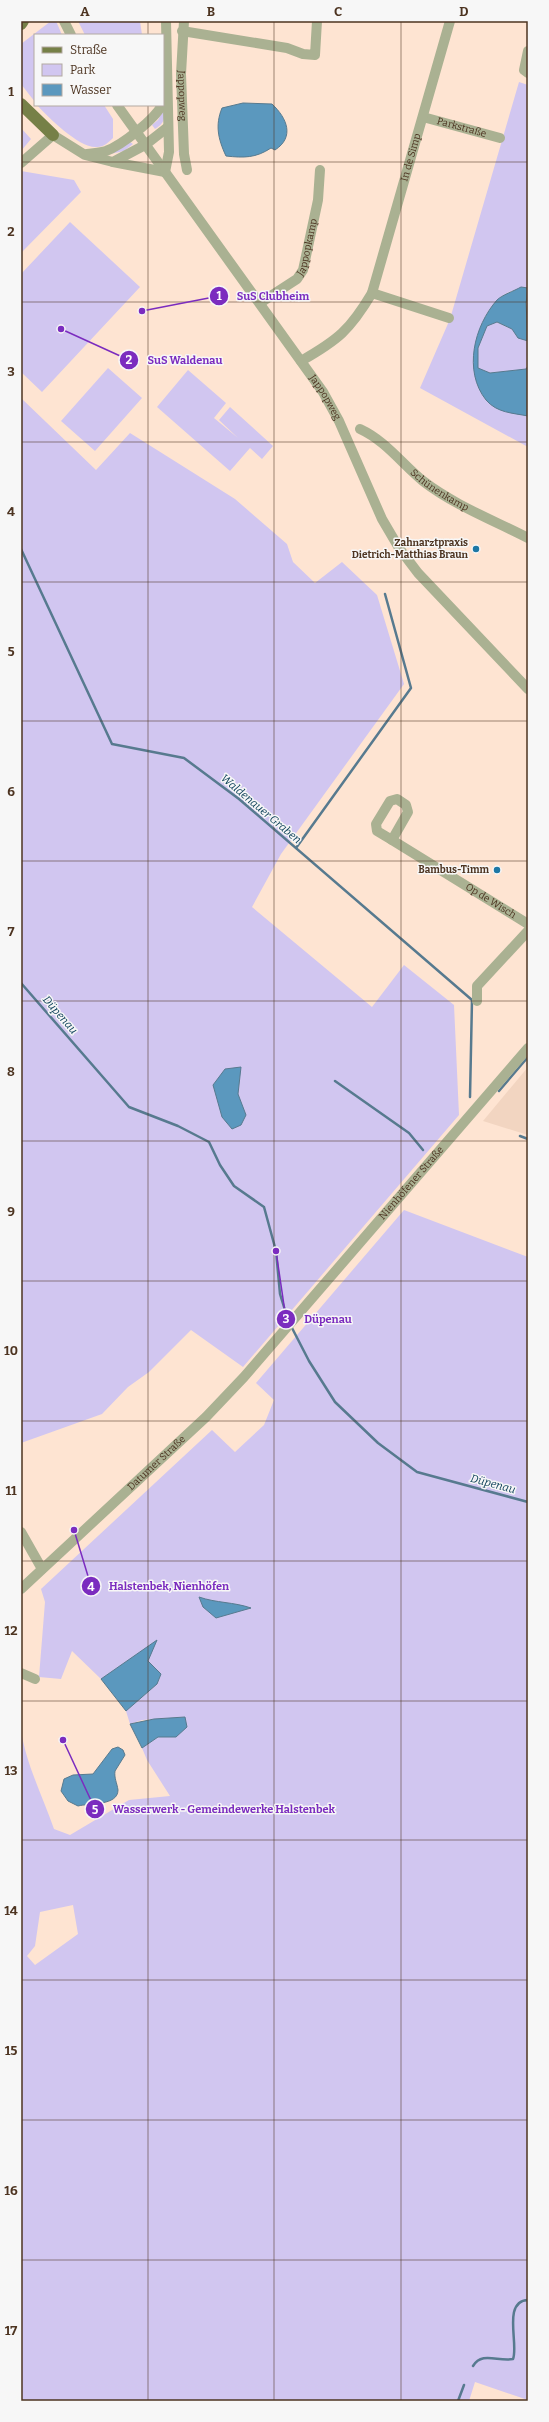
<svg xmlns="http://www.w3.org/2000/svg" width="549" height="2422" font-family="Bitter,serif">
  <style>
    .built { fill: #f2d5c1 }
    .green { fill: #d1c6f0; fill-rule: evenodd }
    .water { fill: #5b98be; stroke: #577a8f }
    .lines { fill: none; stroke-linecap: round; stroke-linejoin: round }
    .stream { stroke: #577a8f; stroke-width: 2.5 }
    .minor { stroke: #aab192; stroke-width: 10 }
    .major { stroke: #768047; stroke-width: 12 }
    .grid { fill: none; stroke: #4d3421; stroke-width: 1; stroke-opacity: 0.55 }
    .poi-dot { fill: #1d77a5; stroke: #f7f7f7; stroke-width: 1.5 }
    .labels { text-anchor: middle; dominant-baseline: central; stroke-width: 3; stroke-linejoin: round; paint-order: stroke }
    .street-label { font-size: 10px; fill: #4d3421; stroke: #f7f7f7 }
    .poi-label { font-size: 10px; font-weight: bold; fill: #4d3421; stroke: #f7f7f7; text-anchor: end }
    .water-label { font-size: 11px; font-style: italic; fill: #063b55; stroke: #f7f7f7 }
    .leader { fill: none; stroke: #7b2cbf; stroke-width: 1.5 }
    .callout-dot { fill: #7b2cbf; stroke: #f7f7f7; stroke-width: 1.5 }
    .mark-label { font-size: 12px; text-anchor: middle; font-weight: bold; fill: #fff }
    .callout-label { font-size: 11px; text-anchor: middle; font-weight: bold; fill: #7b2cbf; stroke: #f7f7f7; stroke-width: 3; stroke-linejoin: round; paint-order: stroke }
    .neatline { fill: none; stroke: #4d3421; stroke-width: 1.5 }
    .grid-label { font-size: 13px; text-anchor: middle; font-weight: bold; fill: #4d3421 }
  </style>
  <rect width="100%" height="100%" fill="#fee4d2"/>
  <path class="built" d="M528,1067V1135L483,1121Z"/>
  <path class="green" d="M51,21H56L62,35H35V102L21,84V44Z
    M78,21H140L142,35H85Z
    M519,82L528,85V288C481,286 458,368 486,400C498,413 513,413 528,416V447L420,388L450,319Z
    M37,105H104L113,119V138C109,142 104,147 97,147C80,149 48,117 37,105Z
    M164,109C166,119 163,124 155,129L152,125L158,120Z
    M21,128L31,139L21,151Z
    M130,142L133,144L124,151L110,154Z
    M21,171L74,180L81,192L21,253Z
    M70,222L140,287L42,392L21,372V274Z
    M496,322L512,329L518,338L528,341L526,369L490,373L478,368V348L487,326Z
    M108,368L142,398L95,451L61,421Z
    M188,370L226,403L214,418L238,438L219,420L230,407L273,446L262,459L250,448L230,471L157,407Z
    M21,398L96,470L130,433L235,499L287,544L293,562L315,583L342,562L377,595L404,684L281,854L252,907L372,1007L404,965L454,1005L459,1115L243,1367L191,1330L149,1372L128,1387L102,1414L21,1443Z
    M404,1210L528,1257V2400L475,2382L469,2401H21V1730C26,1764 43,1797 54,1829L70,1835L129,1800L170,1796L147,1760L142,1748L158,1737H176L185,1717L142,1720L130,1724L126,1711L157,1684L161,1674L147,1661L156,1641L101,1679L72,1651L61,1679L39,1677L45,1602L41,1589L212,1430L235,1452L264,1425L274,1400L256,1383ZM73,1905L78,1934L35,1965L27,1956L35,1946L40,1912Z"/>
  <path class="water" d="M243,103L272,104C287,118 295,137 275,150L271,148C256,158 244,158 226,156C218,139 215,125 222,108Z
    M521,287L528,288L526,303L528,341L518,338L512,329L497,322L487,326L478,348V368L490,373L526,369L528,366V416C513,413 497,413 486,400C463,371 474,326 497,300C502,295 514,291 521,287Z
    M241,1067L238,1094L246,1115L241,1125L232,1129L222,1117L213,1085L225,1069Z
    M199,1597C216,1603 234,1602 251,1608L216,1618L203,1607Z
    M157,1640L148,1661L161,1674L157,1684L126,1711L101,1679Z
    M185,1717L187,1727L176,1737H158L142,1748L130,1724L154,1719Z
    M118,1747L123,1750L125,1755L115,1771C114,1778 117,1783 118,1790C118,1806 89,1803 78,1806L68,1801L61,1791L64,1779L73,1775L93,1774L112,1749Z"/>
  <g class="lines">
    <path class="stream" d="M21,549L112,744L184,758L239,799L472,1000L470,1097
      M296,848L411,688L385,594
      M21,983L129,1107L178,1126L209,1142L220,1165L234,1186L264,1207L276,1251L280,1294L288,1320
      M335,1081L409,1133L423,1150
      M499,1091L528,1057
      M520,1136L528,1139
      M291,1326L309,1361L335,1402L378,1443L417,1472L528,1502
      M473,2366C482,2351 498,2362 513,2359C519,2345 502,2301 528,2300
      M458,2401L464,2385"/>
    <g class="minor">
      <path d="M64,21L71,35"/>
      <path id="s1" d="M184,21L181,74L184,154L187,170"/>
      <path d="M182,31L287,48L303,54L315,55L317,21"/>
      <path d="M528,51L524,70L528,73"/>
      <path id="s2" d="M117,105L323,392L339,421L382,519L399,548L418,573L528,689"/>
      <path id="s3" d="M423,117L500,138"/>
      <path d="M87,154C93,153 100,153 106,151C122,145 154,120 162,105"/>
      <path d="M113,162L165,172"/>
      <path d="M21,163L53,135L85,155L113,162L145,145L168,127"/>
      <path d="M165,172L169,152L166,21"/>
      <path d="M372,293L449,318"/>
      <path id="s4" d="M260,303L297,279L303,270L318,200L320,170"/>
      <path id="s5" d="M301,361C338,340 350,330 372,293L450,21"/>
      <path id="s6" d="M360,429C386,441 402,464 423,481C454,505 493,520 528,538"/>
      <path d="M397,799L406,805L408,812L392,840L377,831L376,824L390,801Z"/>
      <path id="s7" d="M392,840L528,924"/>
      <path d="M477,1001V986L528,931"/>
      <path d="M21,1532L42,1569"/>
      <path id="s8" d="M21,1589L206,1417L244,1377L528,1048"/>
      <path d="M21,1673L35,1679"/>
    </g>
    <path class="major" d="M21,24L23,21
      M21,104L53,135"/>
  </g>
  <path class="grid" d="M148,21V35M274,21V2401M401,21V2401M148,105V2401M21,162H528M21,302H528M21,442H528M21,582H528M21,721H528M21,861H528M21,1001H528M21,1141H528M21,1281H528M21,1421H528M21,1561H528M21,1701H528M21,1840H528M21,1980H528M21,2120H528M21,2260H528"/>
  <g class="poi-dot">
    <circle cx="476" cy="549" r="4"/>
    <circle cx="497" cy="870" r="4"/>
  </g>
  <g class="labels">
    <g class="street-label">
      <text stroke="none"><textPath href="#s1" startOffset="75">Jappopweg</textPath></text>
      <text stroke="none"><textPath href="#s3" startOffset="40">Parkstraße</textPath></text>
      <text stroke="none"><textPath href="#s5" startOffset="241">In de Simp</textPath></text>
      <text stroke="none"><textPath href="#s4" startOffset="78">Jappopkamp</textPath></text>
      <text stroke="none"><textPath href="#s2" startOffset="359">Jappopweg</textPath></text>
      <text stroke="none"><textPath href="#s6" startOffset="101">Schünenkamp</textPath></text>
      <text stroke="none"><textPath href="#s7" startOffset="116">Op de Wisch</textPath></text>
      <text stroke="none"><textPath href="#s8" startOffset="564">Nienhöfener Straße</textPath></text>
      <text stroke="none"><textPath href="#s8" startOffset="185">Datumer Straße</textPath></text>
    </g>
    <g class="poi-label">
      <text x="468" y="543">Zahnarztpraxis<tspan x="468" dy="12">Dietrich-Matthias Braun</tspan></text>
      <text x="489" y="870">Bambus-Timm</text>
    </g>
    <g class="water-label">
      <text transform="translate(261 809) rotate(40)">Waldenauer Graben</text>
      <text transform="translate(60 1015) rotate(49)">Düpenau</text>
      <text transform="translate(493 1484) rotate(15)">Düpenau</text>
    </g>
  </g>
  <path class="leader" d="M142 311L219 296M61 329L129 360M276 1251L286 1319M74 1530L91 1586M63 1740L95 1809"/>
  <g class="callout-dot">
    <circle cx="142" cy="311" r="4"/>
    <circle cx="61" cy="329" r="4"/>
    <circle cx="276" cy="1251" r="4"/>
    <circle cx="74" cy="1530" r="4"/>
    <circle cx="63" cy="1740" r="4"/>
    <circle cx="219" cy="296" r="10"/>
    <circle cx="129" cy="360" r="10"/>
    <circle cx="286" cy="1319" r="10"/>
    <circle cx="91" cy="1586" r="10"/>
    <circle cx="95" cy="1809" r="10"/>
  </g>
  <g class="mark-label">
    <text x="219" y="300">1</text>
    <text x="129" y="364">2</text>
    <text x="286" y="1323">3</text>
    <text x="91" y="1591">4</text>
    <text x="95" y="1814">5</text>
  </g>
  <g class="callout-label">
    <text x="273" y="300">SuS Clubheim</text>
    <text x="185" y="364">SuS Waldenau</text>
    <text x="328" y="1323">Düpenau</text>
    <text x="169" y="1590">Halstenbek, Nienhöfen</text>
    <text x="224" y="1813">Wasserwerk - Gemeindewerke Halstenbek</text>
  </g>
  <rect width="549" height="2422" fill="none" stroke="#f7f7f7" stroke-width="44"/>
  <rect x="34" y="34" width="130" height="72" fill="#f7f7f7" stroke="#b3a9a1"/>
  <rect x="42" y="47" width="20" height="6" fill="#768047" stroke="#b3a9a1"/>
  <text x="70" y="54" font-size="12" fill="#4d3421">Straße</text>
  <rect x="42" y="64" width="20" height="12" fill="#d1c6f0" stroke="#b3a9a1"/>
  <text x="70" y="74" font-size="12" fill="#4d3421">Park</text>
  <rect x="42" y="84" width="20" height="12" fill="#5b98be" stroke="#b3a9a1"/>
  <text x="70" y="94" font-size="12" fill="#4d3421">Wasser</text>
  <rect x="22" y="22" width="505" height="2378" class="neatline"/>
  <g class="grid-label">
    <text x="85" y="16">A</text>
    <text x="211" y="16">B</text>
    <text x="338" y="16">C</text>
    <text x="464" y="16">D</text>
    <text x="11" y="96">1</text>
    <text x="11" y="236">2</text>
    <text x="11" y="376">3</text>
    <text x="11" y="516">4</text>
    <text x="11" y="656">5</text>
    <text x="11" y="796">6</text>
    <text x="11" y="936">7</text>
    <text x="11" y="1076">8</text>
    <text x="11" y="1216">9</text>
    <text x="11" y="1355">10</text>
    <text x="11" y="1495">11</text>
    <text x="11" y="1635">12</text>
    <text x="11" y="1775">13</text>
    <text x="11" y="1915">14</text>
    <text x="11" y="2055">15</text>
    <text x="11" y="2195">16</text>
    <text x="11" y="2335">17</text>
  </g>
</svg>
